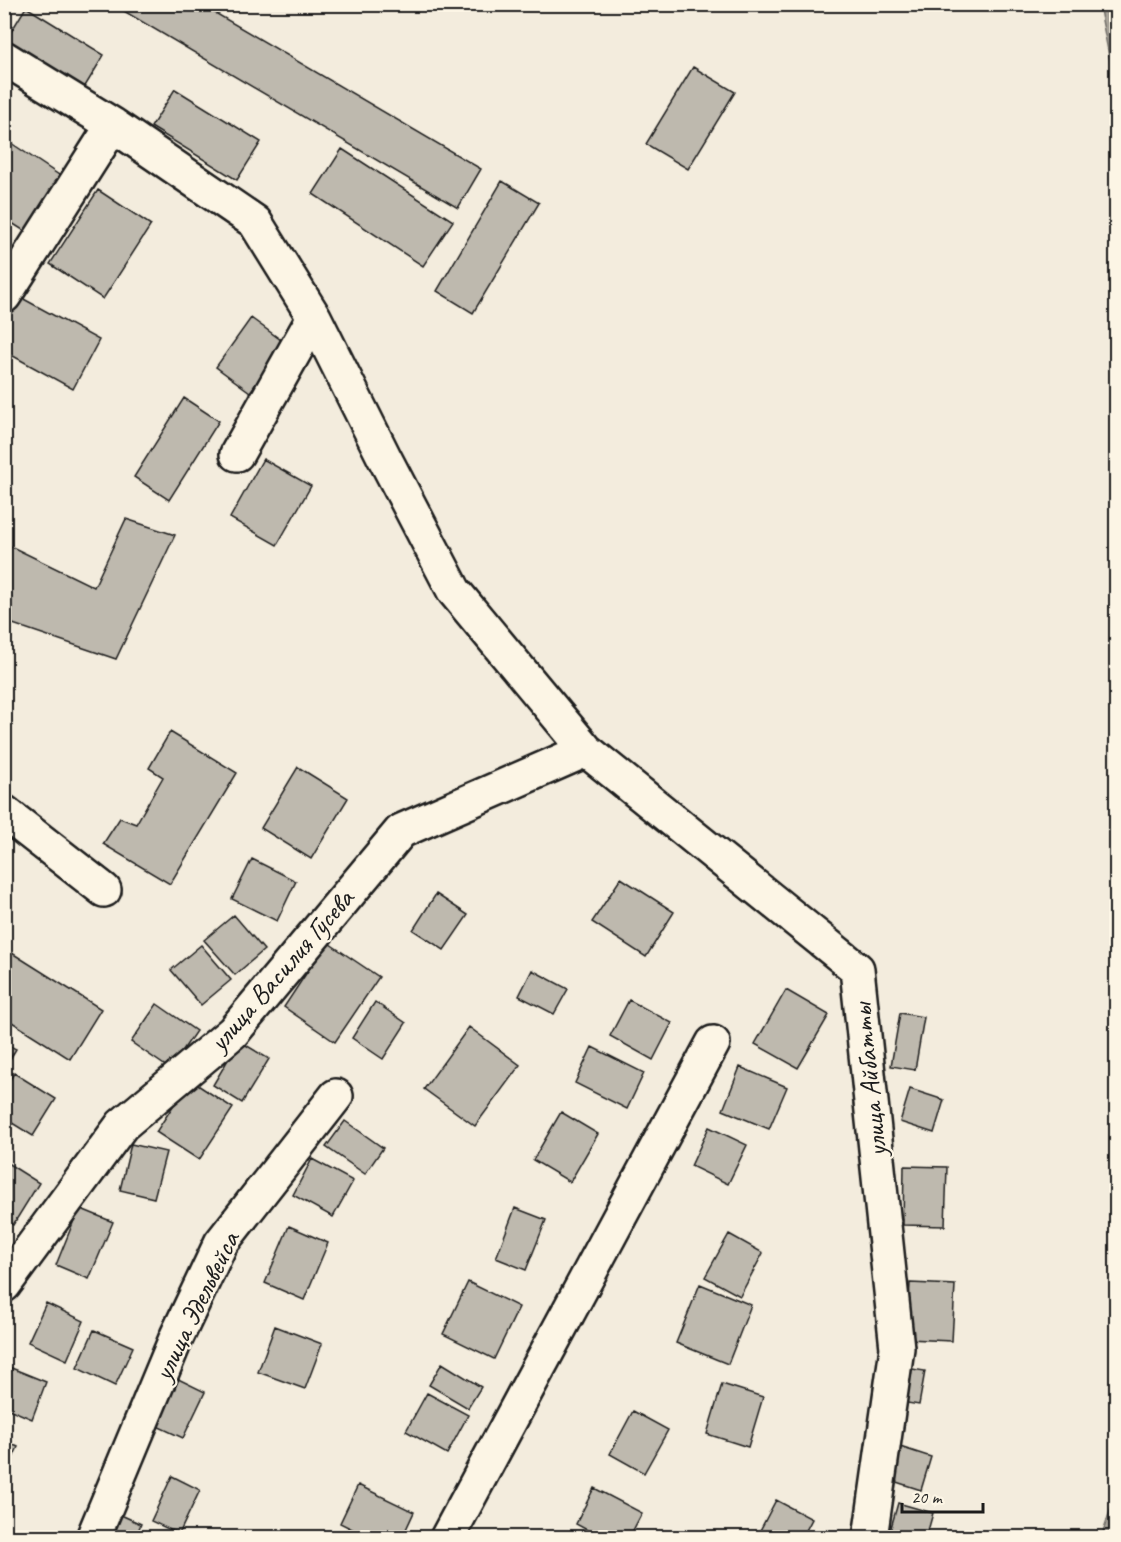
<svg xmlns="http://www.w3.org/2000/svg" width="1121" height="1542" font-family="Caveat,sans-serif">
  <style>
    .water { fill: #aaa59b; stroke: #716e68; stroke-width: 1.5 }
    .building { fill: #beb9ae; stroke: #1c1c1c; stroke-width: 1.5 }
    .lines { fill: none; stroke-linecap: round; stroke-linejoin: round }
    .minor-casing { stroke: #1c1c1c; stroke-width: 38 }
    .minor { stroke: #fcf5e5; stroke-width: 33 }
    .labels { text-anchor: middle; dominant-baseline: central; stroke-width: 4.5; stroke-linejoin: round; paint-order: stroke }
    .street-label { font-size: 28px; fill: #1c1c1c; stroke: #fcf5e5 }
  </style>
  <rect width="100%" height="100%" fill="#f3ecdd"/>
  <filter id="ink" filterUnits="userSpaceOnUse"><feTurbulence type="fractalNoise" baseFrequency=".0167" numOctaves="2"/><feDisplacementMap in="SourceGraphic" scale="12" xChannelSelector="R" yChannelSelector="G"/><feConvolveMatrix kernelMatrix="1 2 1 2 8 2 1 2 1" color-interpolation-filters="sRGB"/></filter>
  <g filter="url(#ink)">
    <path class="water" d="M1099,5H1116V91Z
      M1116,1494V1537H1101Z"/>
    <path class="building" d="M112,4H200L481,169L458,208Z
      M26,7L104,55L84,88L6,40Z
      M693,67L735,92L688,169L646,144Z
      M175,89L261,142L237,180L151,127Z
      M11,143L62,177L26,232L4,218V153Z
      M342,149L453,221L423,266L313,194Z
      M502,181L539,203L473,313L437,291Z
      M98,190L151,225L103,299L50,264Z
      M20,297L99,340L73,389L4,351V326Z
      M251,318L285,343L250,392L216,367Z
      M184,398L219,421L169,500L134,477Z
      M263,459L311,486L277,545L230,518Z
      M126,519L175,535L116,659L4,621V543L94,587Z
      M170,732L237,773L170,884L103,844L120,818L136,824L163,777L149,768Z
      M298,767L348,798L311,859L261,828Z
      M252,859L296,881L277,921L232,899Z
      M621,878L674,912L646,957L592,922Z
      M436,894L468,915L444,950L413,930Z
      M234,915L264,950L235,975L204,940Z
      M327,942L379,977L335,1042L284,1007Z
      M201,945L231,980L201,1005L171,970Z
      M4,948L101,1009L70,1059L4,1017Z
      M532,970L568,989L554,1014L519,996Z
      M786,990L829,1015L798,1068L755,1044Z
      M629,1000L672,1023L653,1060L610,1036Z
      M375,1002L406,1023L383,1059L352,1038Z
      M157,1004L196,1031L170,1069L131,1042Z
      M900,1013L924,1017L915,1070L891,1066Z
      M469,1027L520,1065L475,1126L424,1089Z
      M239,1041L269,1059L242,1103L213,1085Z
      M4,1043L16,1049L4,1069Z
      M592,1047L644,1073L627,1109L575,1083Z
      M740,1067L787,1087L769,1129L723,1110Z
      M14,1073L56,1099L33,1136L4,1118V1089Z
      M190,1080L233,1108L199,1160L156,1132Z
      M910,1089L944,1100L934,1133L900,1122Z
      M561,1112L598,1134L570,1182L533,1160Z
      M345,1121L383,1148L365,1174L326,1147Z
      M709,1127L747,1145L728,1184L691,1166Z
      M131,1144L166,1152L154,1198L120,1190Z
      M312,1159L353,1181L333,1217L293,1195Z
      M4,1161L39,1183L13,1225L4,1219Z
      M904,1166L947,1167L945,1226L903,1225Z
      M79,1208L113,1222L89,1279L56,1265Z
      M515,1208L546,1220L526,1270L496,1258Z
      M289,1226L328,1243L304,1300L265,1283Z
      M729,1234L763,1253L740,1296L705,1277Z
      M468,1282L519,1307L494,1359L443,1334Z
      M910,1283L955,1285L952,1341L907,1339Z
      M700,1284L751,1305L728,1364L676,1343Z
      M46,1303L84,1321L67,1360L28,1342Z
      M275,1326L322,1344L305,1389L258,1372Z
      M94,1330L133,1347L115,1386L77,1368Z
      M442,1363L481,1387L468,1408L429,1385Z
      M4,1365L46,1382L32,1419L4,1407Z
      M900,1367L925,1371L919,1405L895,1401Z
      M168,1374L205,1392L183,1438L146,1421Z
      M722,1384L763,1397L748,1447L707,1434Z
      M427,1393L468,1415L447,1454L406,1431Z
      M633,1411L668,1430L644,1473L610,1454Z
      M4,1441L18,1447L4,1477Z
      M897,1446L931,1457L921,1490L887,1479Z
      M172,1476L200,1490L179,1534L151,1521Z
      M358,1485L414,1512L402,1538H370L340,1523Z
      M594,1488L642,1513L629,1538H602L576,1524Z
      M776,1500L812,1519L802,1538H756Z
      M898,1503L933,1513L926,1538H888Z
      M112,1511L141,1524L135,1538H100Z"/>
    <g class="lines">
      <g class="minor-casing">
        <path id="minor" d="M4,58L113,125L255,222L314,317L384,457L454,591L586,750L857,969L897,1348L870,1538
          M4,296L113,125
          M237,454L314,317
          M4,812L104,890
          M4,1285L122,1125L233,1032L401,831L586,750
          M93,1538L177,1336L221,1243L336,1096
          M447,1538L713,1043"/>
      </g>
      <use href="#minor" class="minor"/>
    </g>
  </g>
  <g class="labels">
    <g class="street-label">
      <text transform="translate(281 970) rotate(-49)">улица Василия Гусева</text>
      <text transform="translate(869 1080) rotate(-96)">улица Айбатты</text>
      <text transform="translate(196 1306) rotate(-64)">улица Эдельвейса</text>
    </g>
  </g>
  <rect width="1121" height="1542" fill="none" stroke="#fcf5e5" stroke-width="24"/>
  <rect x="12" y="12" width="1097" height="1518" fill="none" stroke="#1c1c1c" stroke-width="2" filter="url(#ink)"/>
  <path d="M902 1503v9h81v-9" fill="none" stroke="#1c1c1c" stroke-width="3"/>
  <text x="911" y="1503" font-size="18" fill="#1c1c1c" stroke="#fcf5e5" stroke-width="4.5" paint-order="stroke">20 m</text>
</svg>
